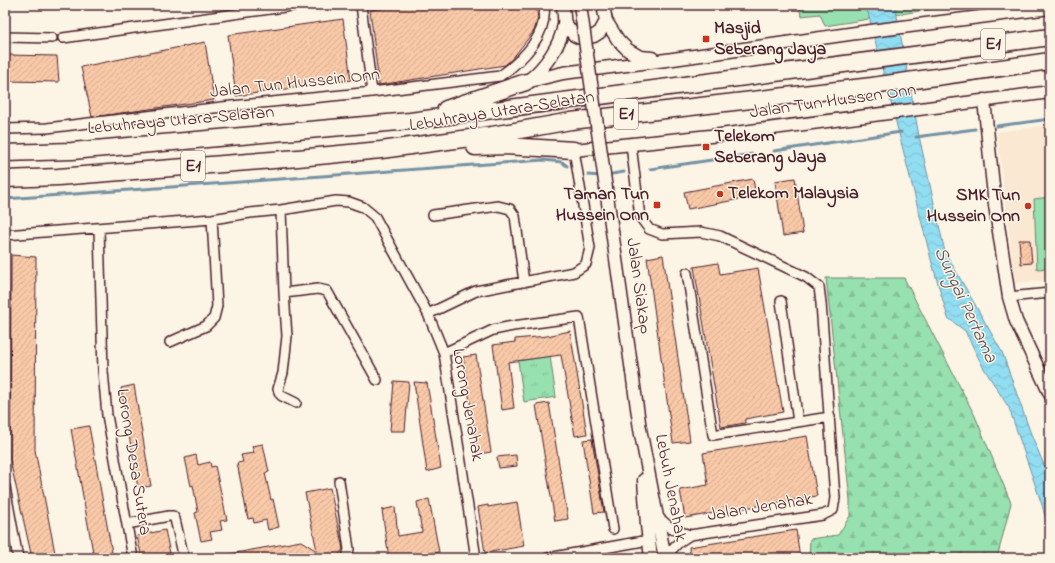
<svg xmlns="http://www.w3.org/2000/svg" width="1055" height="563" font-family="'Indie Flower',sans-serif">
  <style>
    .built { fill: #fbe8d3 }
    .grass { fill: url(#grass-tufts); stroke: #70806d }
    .forest { fill: url(#forest-firs); stroke: #70806d }
    .park { fill: #97e0af; stroke: #70806d }
    .water { fill: url(#water-waves); stroke: #7591a2 }
    .lines { fill: none; stroke-linecap: round; stroke-linejoin: round }
    .stream { stroke: #7591a2; stroke-width: 3 }
    .building { fill: url(#building-hatch); stroke: #4a1f2b }
    .street-casing { stroke: #4a1f2b; stroke-width: 12 }
    .secondary-casing { stroke: #4a1f2b; stroke-width: 15 }
    .highway-casing { stroke: #4a1f2b; stroke-width: 19 }
    .street { stroke: #fcf5e5; stroke-width: 9 }
    .secondary { stroke: #fcf5e5; stroke-width: 12 }
    .highway { stroke: #fcf5e5; stroke-width: 16 }
    .secondary-bridge-casing { stroke: #4a1f2b; stroke-width: 15; stroke-linecap: butt }
    .secondary-bridge { stroke: #fcf5e5; stroke-width: 12 }
    .poi-dot { fill: #c8321e; stroke: #fcf5e5; stroke-width: 1.5 }
    .labels { text-anchor: middle; dominant-baseline: central; stroke-width: 3; stroke-linejoin: round; paint-order: stroke }
    .shield { fill: #fcf5e5; stroke: #7f5f63; stroke-width: 1 }
    .shield-label { font-size: 17px; font-weight: bold; fill: #4a1f2b }
    .poi-label { font-size: 18px; font-weight: bold; fill: #4a1f2b; stroke: #fcf5e5; text-anchor: start }
    .street-label { font-size: 18px; fill: #4a1f2b; stroke: #fcf5e5 }
    .water-label { font-size: 19px; font-style: italic; fill: #5c4e5c; stroke: #fcf5e5 }
  </style>
  <defs>
    <pattern id="grass-tufts" width="24" height="20" patternUnits="userSpaceOnUse"><rect width="24" height="20" fill="#97e0af"/><path d="M3 7l-1-3M5 7V3M7 7l1-3M15 17l-1-3M17 17v-4M19 17l1-3" fill="none" stroke="#84c097"/></pattern>
    <pattern id="forest-firs" width="22" height="20" patternUnits="userSpaceOnUse"><rect width="22" height="20" fill="#97e0af"/><path d="M5 1l3.5 6h-7zM16 11l3.5 6h-7z" fill="#84c097"/></pattern>
    <pattern id="water-waves" width="16" height="10" patternUnits="userSpaceOnUse"><rect width="16" height="10" fill="#91ddf1"/><path d="M0 5q4-4 8 0t8 0" fill="none" stroke="#7fbdcf"/></pattern>
    <pattern id="building-hatch" width="6" height="6" patternUnits="userSpaceOnUse"><rect width="6" height="6" fill="#f9c9a8"/><path d="M-1 1l2-2M0 6l6-6M5 7l2-2" fill="none" stroke="#d7ac91"/></pattern>
  </defs>
  <rect width="100%" height="100%" fill="#fcf5e5"/>
  <filter id="ink" filterUnits="userSpaceOnUse"><feTurbulence type="fractalNoise" baseFrequency=".025" numOctaves="2"/><feDisplacementMap in="SourceGraphic" scale="8" xChannelSelector="R" yChannelSelector="G"/><feConvolveMatrix kernelMatrix="1 2 1 2 8 2 1 2 1" color-interpolation-filters="sRGB"/></filter>
  <g filter="url(#ink)">
    <path class="built" d="M1050,125V280L1015,283L997,132Z"/>
    <path class="grass" d="M550,356L556,397L524,402L518,361Z"/>
    <path class="forest" d="M826,278H904L975,416L1011,503L997,558H809L810,539L838,535L850,516V500Z"/>
    <path class="park" d="M799,5H957L825,26L820,14L801,16Z
      M1050,197V268L1037,269L1034,199Z"/>
    <path class="water" d="M866,5H895L919,136L945,252L1002,352L1031,434L1050,479V535L1042,505L1009,408L983,367L965,331L948,318L932,263Z"/>
    <g class="lines">
      <path class="stream" d="M997,126L1050,119
        M916,137L975,129
        M774,151L901,132
        M650,169L753,154
        M588,175L600,176
        M606,175L624,172
        M5,199L543,160L562,162L567,166"/>
    </g>
    <path class="building" d="M407,5H536L538,18L534,31L512,59L505,65L379,85L370,10Z
      M343,19L351,80L236,96L228,35Z
      M205,42L214,100L92,117L81,67Z
      M5,55L57,56L59,82L5,81Z
      M795,178L803,233L783,236L775,181Z
      M753,179L756,196L688,209L684,192Z
      M1019,240H1030L1032,263L1021,264Z
      M11,255L36,257L35,450L56,558H32L10,460Z
      M663,255L690,441L673,443L647,258Z
      M718,263L720,274L758,268L783,412L745,419V423L721,427L694,267Z
      M570,331L587,434L575,436L561,355L508,362L514,408L502,410L493,345L515,342V339L547,336Z
      M476,355L491,452L478,454L463,357Z
      M394,381L409,382L405,431H390Z
      M414,382L427,383L441,468L427,472Z
      M134,385L151,486L138,488L121,388Z
      M549,403L568,519L555,521L536,405Z
      M89,426L113,558H94L71,429Z
      M807,436L817,496L685,518L680,490L708,485L703,453Z
      M592,439L604,512L594,513L583,440Z
      M263,444L269,472L265,473L271,500L273,499L279,527L268,530L266,520L254,523L253,518L248,519L237,463L243,462L241,455L254,453L252,446Z
      M196,455L198,465L210,462L211,467L215,466L227,520L220,521L222,530L210,532L212,539L201,541L195,513L198,512L193,485L191,486L185,458Z
      M516,455L517,466L499,468L497,457Z
      M330,488L343,549L336,558H231L230,554L301,541L317,551L305,493Z
      M429,499L439,552L400,558H389L382,510L395,507L398,536L422,532L417,502Z
      M517,502L524,546L485,553L478,507L488,505V507Z
      M165,530L171,558H142L137,536Z
      M796,530L800,558H690L689,547Z"/>
    <g class="lines">
      <g class="street-casing">
        <path id="street" d="M361,5L372,92
          M5,37L52,38
          M63,38L299,5
          M5,129L47,128L222,107L372,92L500,76C523,60 548,35 544,5
          M631,145L640,217L649,229L662,234L701,232L720,236L806,277L819,287L821,303L835,498L833,510L823,515L690,535C679,541 672,547 666,558
          M281,210L284,293L287,336L283,373L278,389L280,394L282,396L296,403
          M433,215L498,206L510,209L515,216L524,282
          M99,228L103,371L107,415L133,558
          M5,235L212,219L250,213L281,210L336,201L349,202L363,207L375,217L428,314L444,353L476,558
          M687,273L713,435L830,417
          M284,293L318,289L327,291L377,380
          M1009,297L1050,293
          M781,301L798,422
          M428,314L476,291L574,272L586,264L590,248L574,150
          M170,342L206,326L214,318L217,306L212,219
          M444,353L493,330L513,326L579,317L613,529
          M339,481L349,549L347,558
          M5,487L18,558
          M658,517L672,529L690,535
          M127,524L169,516H173L175,519L184,558
          M548,558L649,540"/>
      </g>
      <g class="secondary-casing">
        <path id="secondary" d="M603,5L606,21L618,40L628,50L640,57L652,58
          M565,23L574,35L580,38L594,36L600,32L606,21
          M529,80C545,67 561,45 564,24C565,18 563,11 563,5
          M526,82L563,73L666,60L863,32L1050,8
          M984,100L995,205L1009,297L1016,321L1050,394
          M574,150L720,135L1050,92
          M632,372L640,429L665,558
          M644,480L647,525L651,558"/>
      </g>
      <g class="highway-casing">
        <path id="highway" d="M446,109L526,82
          M475,147L505,146L574,150
          M5,153L72,151L410,121L1050,37
          M5,179L58,177L298,158L381,150L492,135L571,121L872,86L1050,61"/>
      </g>
      <use href="#street" class="street"/>
      <use href="#secondary" class="secondary"/>
      <use href="#highway" class="highway"/>
      <g class="secondary-bridge-casing">
        <path id="secondary-bridge" d="M580,5L632,372"/>
      </g>
      <use href="#secondary-bridge" class="secondary-bridge"/>
    </g>
  </g>
  <g class="poi-dot">
    <rect x="702" y="35" width="8" height="8" rx="2"/>
    <rect x="702" y="143" width="8" height="8" rx="2"/>
    <circle cx="720" cy="194" r="4"/>
    <rect x="653" y="201" width="8" height="8" rx="2"/>
    <circle cx="1028" cy="206" r="4"/>
  </g>
  <g class="labels">
    <g class="shield">
      <rect x="981" y="29" width="24" height="30" rx="3"/>
      <rect x="614" y="99" width="24" height="30" rx="3"/>
      <rect x="181" y="151" width="24" height="30" rx="3"/>
    </g>
    <g class="shield-label">
      <text x="993" y="44">E1</text>
      <text x="626" y="114">E1</text>
      <text x="193" y="166">E1</text>
    </g>
    <g class="poi-label">
      <text x="714" y="29">Masjid<tspan x="714" dy="21">Seberang Jaya</tspan></text>
      <text x="714" y="137">Telekom<tspan x="714" dy="21">Seberang Jaya</tspan></text>
      <text x="728" y="194">Telekom Malaysia</text>
      <text x="649" y="195" text-anchor="end">Taman Tun<tspan x="649" dy="21">Hussein Onn</tspan></text>
      <text x="1020" y="196" text-anchor="end">SMK Tun<tspan x="1020" dy="21">Hussein Onn</tspan></text>
    </g>
    <g class="street-label">
      <text transform="translate(295 84) rotate(-6)">Jalan Tun Hussein Onn</text>
      <text transform="translate(833 102) rotate(-8)">Jalan Tun Hussen Onn</text>
      <text transform="translate(502 112) rotate(-9)">Lebuhraya Utara–Selatan</text>
      <text transform="translate(181 121) rotate(-5)">Lebuhraya Utara–Selatan</text>
      <text transform="translate(638 286) rotate(82)">Jalan Siakap</text>
      <text transform="translate(467 405) rotate(80)">Lorong Jenahak</text>
      <text transform="translate(133 462) rotate(81)">Lorong Desa Sutera</text>
      <text transform="translate(670 488) rotate(79)">Lebuh Jenahak</text>
      <text transform="translate(760 508) rotate(-9)">Jalan Jenahak</text>
    </g>
    <g class="water-label">
      <text transform="translate(965 305) rotate(65)">Sungai Pertama</text>
    </g>
  </g>
  <rect width="1055" height="563" fill="none" stroke="#fcf5e5" stroke-width="20"/>
  <rect x="10" y="10" width="1035" height="543" fill="none" stroke="#4a1f2b" stroke-width="1.5" filter="url(#ink)"/>
</svg>
